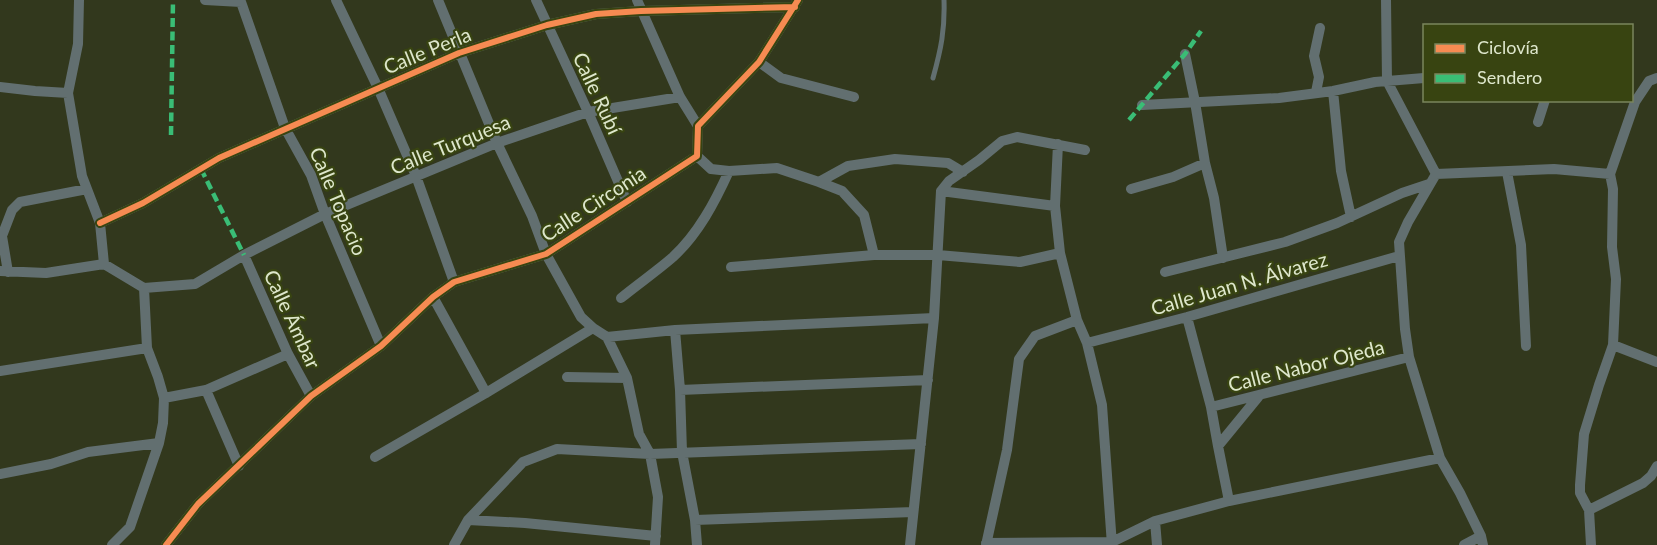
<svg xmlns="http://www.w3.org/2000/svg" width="1657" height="545" font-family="Lato,sans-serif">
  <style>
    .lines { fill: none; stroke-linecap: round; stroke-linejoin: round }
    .service { stroke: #626f70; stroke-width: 5 }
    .minor { stroke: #626f70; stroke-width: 10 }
    .quiet { stroke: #3abd76; stroke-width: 4.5; stroke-dasharray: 9 4.5; stroke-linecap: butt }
    .cycleway-casing { stroke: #384411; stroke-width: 10 }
    .cycleway { stroke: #f68b52; stroke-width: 6 }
    .labels { text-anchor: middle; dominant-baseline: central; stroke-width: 4.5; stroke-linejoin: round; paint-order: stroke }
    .street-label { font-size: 20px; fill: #dee7cc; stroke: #384411 }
  </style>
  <rect width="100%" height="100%" fill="#32381d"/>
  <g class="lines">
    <path class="service" d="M933,78C941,49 945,30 944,0"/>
    <path class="minor" d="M79,0L78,44L68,93L82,176L100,223L104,264
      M205,0L241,2L285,128L311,175L325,214L381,346
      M336,0L378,88L416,176L454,282
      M438,0L497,143L532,216L546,254L581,317L593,328L607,337L627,378L639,434L650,454L658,497L655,545
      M536,0L588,112L627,202
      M637,0L680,97L698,126
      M1386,0L1387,81L1436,174L1408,222L1399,242L1405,329L1409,357L1440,458L1460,493L1481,536L1483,545
      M1185,54L1195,102L1205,163L1214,198L1223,258
      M759,62L781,78L854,97
      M0,87L35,91L68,93
      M1333,91L1341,171L1351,217
      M1316,92L1319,77L1314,56L1320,28
      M1142,105L1279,98L1333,91L1375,82L1424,78
      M1538,122L1545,100
      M1058,144L1055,206L1060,253L1077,320L1087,343L1102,405L1112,545
      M697,156L711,169L729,171L777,168L819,182L842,191L864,215L874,255
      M1507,172L1521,245L1526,346
      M1436,174L1554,169L1610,174
      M819,182L848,166L895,159L948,163L963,172
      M1131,189L1173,177L1205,163
      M941,191L1055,206
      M100,223L143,203L219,158L459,53L547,25L596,14L641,11L795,7
      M244,255L288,354L311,396
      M731,267L874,255H938L1020,262L1060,253
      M0,271L46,273L104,264L144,288L195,284L244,255L325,214L497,143L588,112L680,97
      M8,272L2,236L12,210L20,202L87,189
      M1165,272L1285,242L1337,223L1402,193L1429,184
      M433,297L486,393
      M621,298C638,284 657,271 673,257C698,234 715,202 729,171
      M1187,317L1211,407L1218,446L1229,501
      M675,330L680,390L682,452L695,520L697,545
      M607,337L675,330L934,318
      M1087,343L1187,317L1399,256
      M1613,345L1657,362
      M0,371L147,348
      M567,377L627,378
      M206,390L239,466
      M680,390L928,380
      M164,398L206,390L288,354
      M1211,407L1409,357
      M1218,446L1259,396
      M375,457L486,393L593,328
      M0,474L51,464L88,452L159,443
      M1589,510L1643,483L1651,476L1657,466
      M468,520L525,523L656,536
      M695,520L913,512
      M1155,521L1157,545
      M986,543L1112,542L1155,521L1229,501L1440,458
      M112,545L130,527L159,443L163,423L164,398L158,377L147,348L144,288
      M166,545L198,504L311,396L381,346L433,297L454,282L546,254L697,156L698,126L759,62L798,0
      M454,545L468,520L523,462L557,449L650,454L921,444
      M910,545L934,318L941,191L949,181L979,160L1002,141L1017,137L1085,150
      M986,545L1007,450L1019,359L1035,336L1077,320
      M1464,545L1481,536
      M1591,545L1589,510L1580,493V485L1584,434L1599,385L1613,345L1616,279L1612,247L1613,189L1610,174L1635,102L1649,81L1657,78"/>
    <path class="quiet" d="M1129,120L1185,54L1201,31
      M171,135L173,0
      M201,169L244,255"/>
    <g class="cycleway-casing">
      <path id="cycleway" d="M100,223L143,203L219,158L459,53L547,25L596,14L641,11L795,7
        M166,545L198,504L311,396L381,346L433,297L454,282L546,254L697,156L698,126L759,62L798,0"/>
    </g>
    <use href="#cycleway" class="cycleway"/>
  </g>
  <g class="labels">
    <g class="street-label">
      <text transform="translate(427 50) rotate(-22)">Calle Perla</text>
      <text transform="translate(598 93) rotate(65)">Calle Rubí</text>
      <text transform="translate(450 144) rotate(-22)">Calle Turquesa</text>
      <text transform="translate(339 201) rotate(67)">Calle Topacio</text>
      <text transform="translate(593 203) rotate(-33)">Calle Circonia</text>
      <text transform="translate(1239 283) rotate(-16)">Calle Juan N. Álvarez</text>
      <text transform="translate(293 319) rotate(65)">Calle Ámbar</text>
      <text transform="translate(1306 365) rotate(-14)">Calle Nabor Ojeda</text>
    </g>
  </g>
  <rect x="1423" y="24" width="210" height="78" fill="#384411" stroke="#7a855c" stroke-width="1.5"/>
  <rect x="1435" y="44" width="30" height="9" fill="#f68b52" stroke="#7a855c" stroke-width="1.5"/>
  <text x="1477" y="54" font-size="18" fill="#dee7cc">Ciclovía</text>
  <rect x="1435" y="74" width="30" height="9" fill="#3abd76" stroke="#7a855c" stroke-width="1.5"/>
  <text x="1477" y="84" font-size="18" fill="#dee7cc">Sendero</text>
</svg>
